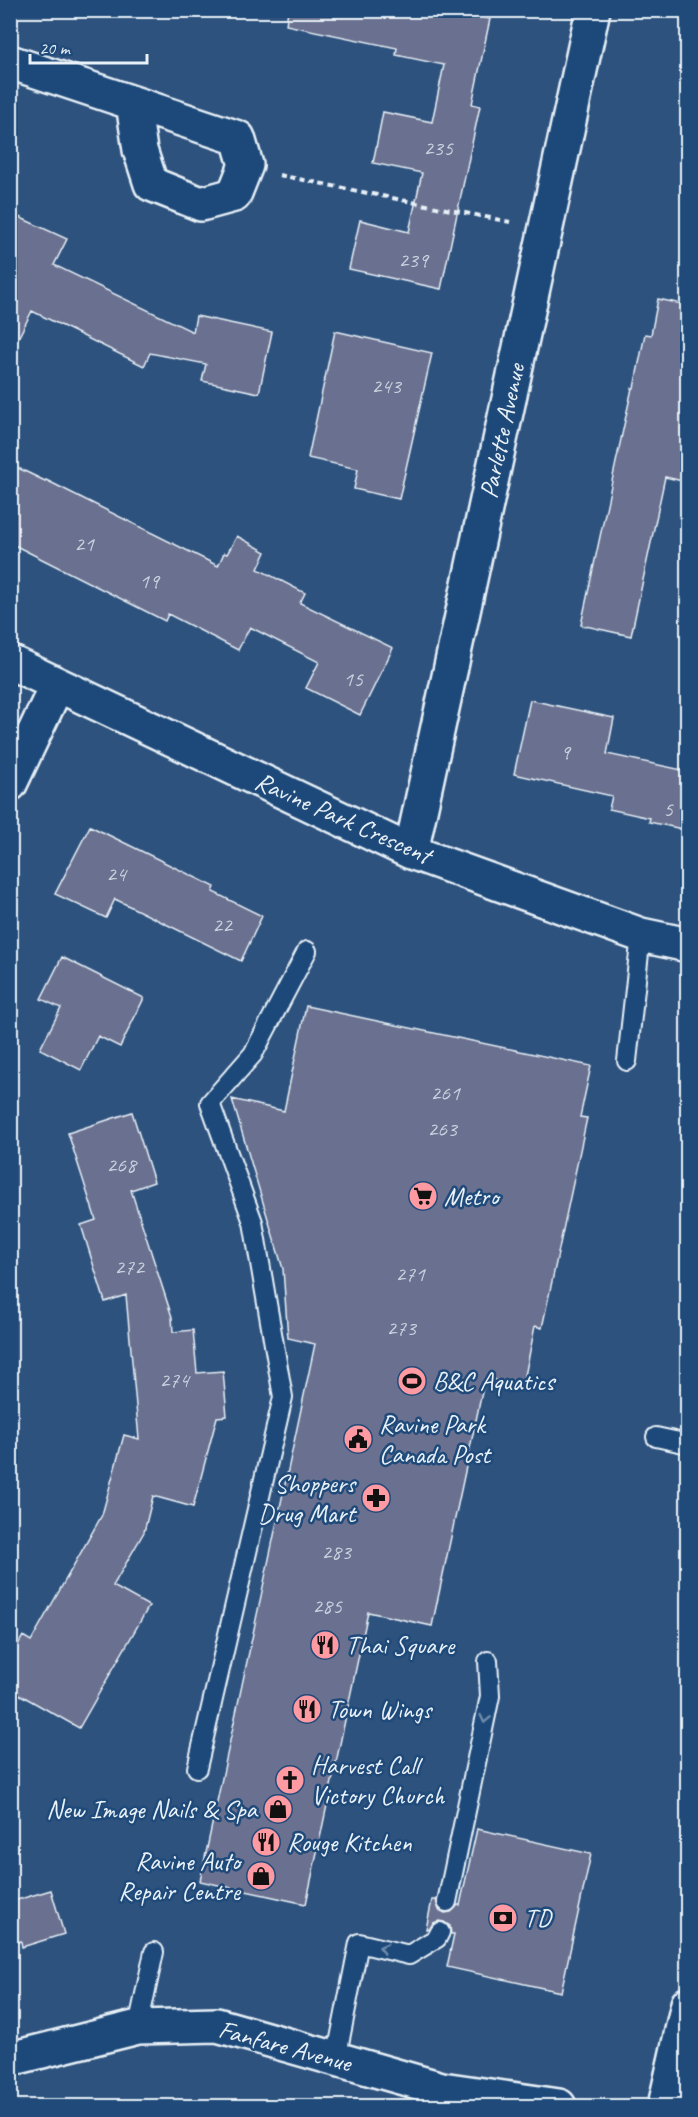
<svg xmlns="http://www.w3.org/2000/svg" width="698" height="2117" font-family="Caveat,sans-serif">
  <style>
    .building { fill: #6a708f; stroke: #e8f1f8; stroke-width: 1.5 }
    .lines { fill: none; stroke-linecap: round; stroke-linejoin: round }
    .service-casing { stroke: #e8f1f8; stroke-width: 22 }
    .minor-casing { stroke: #e8f1f8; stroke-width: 38 }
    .tertiary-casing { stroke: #e8f1f8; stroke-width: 38 }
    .secondary-casing { stroke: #e8f1f8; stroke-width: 38 }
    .path { stroke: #e8f1f8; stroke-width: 4; stroke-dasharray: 6 4.5; stroke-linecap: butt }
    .service { stroke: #1f4a7a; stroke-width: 18 }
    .minor { stroke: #1f4a7a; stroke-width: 33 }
    .tertiary { stroke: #1f4a7a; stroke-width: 33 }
    .secondary { stroke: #1f4a7a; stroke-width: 33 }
    .oneway { stroke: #6f8dac }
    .labels { text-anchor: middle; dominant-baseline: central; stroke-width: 5; stroke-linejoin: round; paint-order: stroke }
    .number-label { font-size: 22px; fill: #c8d1de }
    .street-label { font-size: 26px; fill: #e8f1f8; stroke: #1f4a7a }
    .poi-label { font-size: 26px; fill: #e8f1f8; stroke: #1f4a7a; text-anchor: start }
  </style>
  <rect width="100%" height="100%" fill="#2e527e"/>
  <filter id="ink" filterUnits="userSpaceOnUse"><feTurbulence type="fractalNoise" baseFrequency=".0167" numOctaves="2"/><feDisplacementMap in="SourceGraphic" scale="12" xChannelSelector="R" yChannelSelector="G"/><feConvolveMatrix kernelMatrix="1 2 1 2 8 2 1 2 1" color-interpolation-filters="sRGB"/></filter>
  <g filter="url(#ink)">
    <path class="building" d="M288,10H451L490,19L472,104L480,106L441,289L349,269L360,220L409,232L422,173L373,163L383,112L432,122L444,65L396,55L397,48L286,25Z
      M10,213L67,239L54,265L193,332L196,316L272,332L259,393L202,381L206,364L150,353L144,366L32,311L10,354Z
      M658,299L687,305V482L665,477L631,636L581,625L632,388H634L645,334L651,335Z
      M335,331L432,353L399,499L354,489L358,469L308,458Z
      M10,464L45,481L46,480L218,566L224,553L227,554L237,536L266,552L258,569L305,593L300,603L393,648L360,715L306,688L319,662L250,627L238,650L168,614L165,621L10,543Z
      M530,700L614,718L607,754L687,771V830L649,822L650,818L609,809L612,796L514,774Z
      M90,826L215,887L213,892L262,916L241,961L115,899L106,918L55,894Z
      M62,957L144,998L120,1047L98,1036L81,1070L40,1049L61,1008L41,999Z
      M306,1006L591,1066L580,1117L587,1118L542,1328L535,1326L523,1386L485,1378L432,1626L368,1612L306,1904L200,1881L315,1344L288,1338L283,1269L232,1099L284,1111Z
      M132,1112L154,1182L131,1190L172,1317L173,1332L193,1330L197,1373L223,1371L227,1416L217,1417L193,1507L153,1496L144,1532L113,1586L149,1606L79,1728L10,1689V1659L23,1636L31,1641L102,1515L124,1435L139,1439L126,1295L105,1302L81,1225L96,1220L68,1133Z
      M477,1829L591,1854L561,1992L447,1967L454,1934H451L450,1926L444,1922L439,1921L433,1923L429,1930L426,1929L432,1900H436L439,1910L445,1913L451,1912L458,1905H460Z
      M51,1890L64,1934L22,1947L21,1941L10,1944V1902Z"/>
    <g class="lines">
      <g class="service-casing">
        <path id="service" d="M627,1061L641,935
          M656,1437L688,1444
          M197,1768L283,1397L253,1222L210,1103L253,1054L307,951
          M447,1902L490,1696L488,1661
          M138,2027L154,1952
          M336,2059L359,1943L409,1955L437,1938L440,1932"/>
      </g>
      <g class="minor-casing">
        <path id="minor" d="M10,62L238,138L246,165L234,195L201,204L151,184L140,150L133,103
          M10,662L411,852L641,935L688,945
          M10,784L57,685
          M411,852L593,10"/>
      </g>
      <g class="tertiary-casing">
        <path id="tertiary" d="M10,2059L138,2027L217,2025L442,2089L559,2106"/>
      </g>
      <g class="secondary-casing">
        <path id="secondary" d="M665,2106L688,2004"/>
      </g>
      <path class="path" d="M279,175L510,222"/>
      <use href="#service" class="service"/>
      <use href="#minor" class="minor"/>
      <use href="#tertiary" class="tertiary"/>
      <use href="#secondary" class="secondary"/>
    </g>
    <defs><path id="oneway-chevron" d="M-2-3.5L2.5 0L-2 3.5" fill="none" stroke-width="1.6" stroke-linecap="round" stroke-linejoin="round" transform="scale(1.5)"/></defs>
    <g class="oneway">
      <use href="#oneway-chevron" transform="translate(485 1719) rotate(102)"/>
      <use href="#oneway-chevron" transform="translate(383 1948) rotate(-166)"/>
    </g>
  </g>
  <defs>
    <g id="supermarket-disc" transform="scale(1.5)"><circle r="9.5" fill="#ff9aa2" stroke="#1f4a7a"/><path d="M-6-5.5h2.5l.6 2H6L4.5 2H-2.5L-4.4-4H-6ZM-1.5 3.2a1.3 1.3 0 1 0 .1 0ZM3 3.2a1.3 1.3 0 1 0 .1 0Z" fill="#111"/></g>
    <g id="stadium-disc" transform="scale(1.5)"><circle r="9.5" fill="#ff9aa2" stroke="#1f4a7a"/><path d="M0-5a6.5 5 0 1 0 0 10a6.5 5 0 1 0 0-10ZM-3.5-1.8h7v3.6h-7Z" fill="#111"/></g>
    <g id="civic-disc" transform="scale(1.5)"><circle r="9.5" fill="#ff9aa2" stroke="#1f4a7a"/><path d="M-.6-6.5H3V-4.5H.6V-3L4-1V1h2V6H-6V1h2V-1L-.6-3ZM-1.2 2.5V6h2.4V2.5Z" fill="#111"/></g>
    <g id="pharmacy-disc" transform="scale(1.5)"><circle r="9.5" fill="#ff9aa2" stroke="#1f4a7a"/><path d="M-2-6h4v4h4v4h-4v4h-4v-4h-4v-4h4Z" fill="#111"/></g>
    <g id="restaurant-disc" transform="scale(1.5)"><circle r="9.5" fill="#ff9aa2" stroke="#1f4a7a"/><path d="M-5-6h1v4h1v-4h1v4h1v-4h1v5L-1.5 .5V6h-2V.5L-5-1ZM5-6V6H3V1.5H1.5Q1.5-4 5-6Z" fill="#111"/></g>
    <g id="church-disc" transform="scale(1.5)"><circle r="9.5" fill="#ff9aa2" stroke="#1f4a7a"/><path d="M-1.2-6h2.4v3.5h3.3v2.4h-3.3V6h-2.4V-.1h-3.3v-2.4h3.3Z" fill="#111"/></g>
    <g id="shop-disc" transform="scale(1.5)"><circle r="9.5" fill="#ff9aa2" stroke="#1f4a7a"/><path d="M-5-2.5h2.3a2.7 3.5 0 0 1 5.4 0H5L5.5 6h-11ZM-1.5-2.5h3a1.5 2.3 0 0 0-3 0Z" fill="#111"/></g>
    <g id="bank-disc" transform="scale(1.5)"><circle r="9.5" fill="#ff9aa2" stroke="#1f4a7a"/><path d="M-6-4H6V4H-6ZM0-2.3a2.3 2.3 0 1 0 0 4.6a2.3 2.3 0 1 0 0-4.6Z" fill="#111"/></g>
  </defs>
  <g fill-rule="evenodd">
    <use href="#supermarket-disc" x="423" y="1196"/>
    <use href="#stadium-disc" x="412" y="1381"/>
    <use href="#civic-disc" x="358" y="1439"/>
    <use href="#pharmacy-disc" x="376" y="1498"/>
    <use href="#restaurant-disc" x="325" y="1645"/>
    <use href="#restaurant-disc" x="307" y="1709"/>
    <use href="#church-disc" x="290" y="1780"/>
    <use href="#shop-disc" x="278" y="1809"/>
    <use href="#restaurant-disc" x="266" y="1842"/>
    <use href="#shop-disc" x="261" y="1876"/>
    <use href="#bank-disc" x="503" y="1918"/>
  </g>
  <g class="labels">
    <g class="number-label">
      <text x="438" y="148">235</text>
      <text x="413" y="260">239</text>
      <text x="386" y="386">243</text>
      <text x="84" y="544">21</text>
      <text x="149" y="581">19</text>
      <text x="353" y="679">15</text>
      <text x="565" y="752">9</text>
      <text x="668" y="809">5</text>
      <text x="116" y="874">24</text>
      <text x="222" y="925">22</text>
      <text x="445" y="1093">261</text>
      <text x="442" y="1129">263</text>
      <text x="121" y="1165">268</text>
      <text x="129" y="1267">272</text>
      <text x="410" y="1274">271</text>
      <text x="401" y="1328">273</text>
      <text x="174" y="1380">274</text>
      <text x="336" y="1552">283</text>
      <text x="327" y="1606">285</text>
    </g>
    <g class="street-label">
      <text transform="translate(502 431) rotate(-78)">Parlette Avenue</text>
      <text transform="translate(343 818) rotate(24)">Ravine Park Crescent</text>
      <text transform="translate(285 2046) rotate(15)">Fanfare Avenue</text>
    </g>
    <g class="poi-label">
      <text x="444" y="1196">Metro</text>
      <text x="433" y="1381">B&amp;C Aquatics</text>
      <text x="379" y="1424">Ravine Park<tspan x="379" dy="30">Canada Post</tspan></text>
      <text x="355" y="1483" text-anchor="end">Shoppers<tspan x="355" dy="30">Drug Mart</tspan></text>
      <text x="346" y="1645">Thai Square</text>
      <text x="328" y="1709">Town Wings</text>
      <text x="311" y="1765">Harvest Call<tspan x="311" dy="30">Victory Church</tspan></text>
      <text x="257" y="1809" text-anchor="end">New Image Nails &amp; Spa</text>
      <text x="287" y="1842">Rouge Kitchen</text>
      <text x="240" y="1861" text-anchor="end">Ravine Auto<tspan x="240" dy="30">Repair Centre</tspan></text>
      <text x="524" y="1918">TD</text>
    </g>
  </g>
  <rect width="698" height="2117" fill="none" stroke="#1f4a7a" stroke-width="36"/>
  <rect x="18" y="18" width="662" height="2081" fill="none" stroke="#e8f1f8" stroke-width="2" filter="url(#ink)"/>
  <path d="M30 54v9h117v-9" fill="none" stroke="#e8f1f8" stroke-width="3"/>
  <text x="39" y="54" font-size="18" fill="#e8f1f8" stroke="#1f4a7a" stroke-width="4.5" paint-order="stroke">20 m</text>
</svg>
